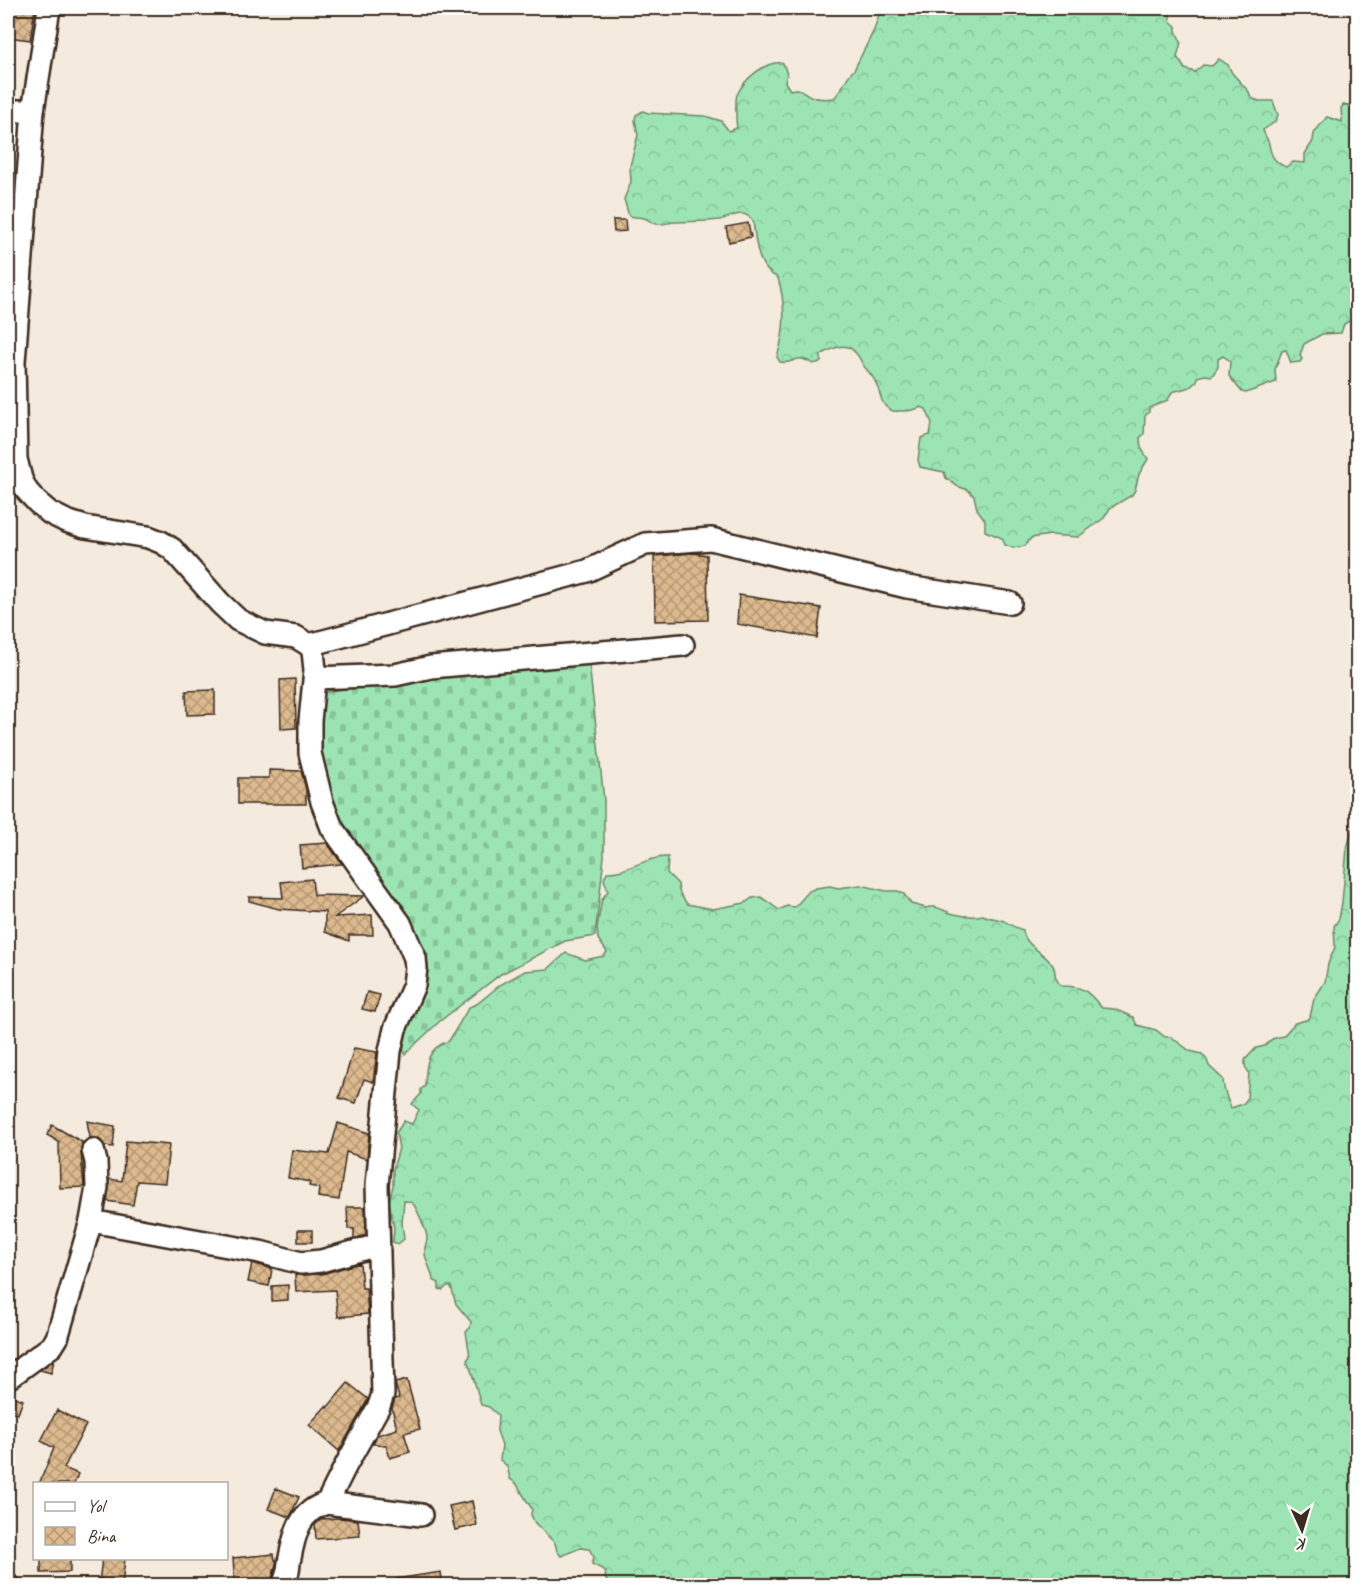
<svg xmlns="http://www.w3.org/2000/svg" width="1365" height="1593" font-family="Caveat,sans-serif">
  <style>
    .forest { fill: url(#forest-crowns); stroke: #6c8768; stroke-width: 1.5 }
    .cemetery { fill: url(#cemetery-stones); stroke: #6c8768; stroke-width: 1.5 }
    .building { fill: url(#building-cross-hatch); stroke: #3b2a1e; stroke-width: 1.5 }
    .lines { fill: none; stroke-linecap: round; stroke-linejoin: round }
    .minor-casing { stroke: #3b2a1e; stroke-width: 26 }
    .minor { stroke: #fff; stroke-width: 21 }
  </style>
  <defs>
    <pattern id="forest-crowns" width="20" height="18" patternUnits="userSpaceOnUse" patternTransform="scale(1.5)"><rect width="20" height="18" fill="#9ce4b3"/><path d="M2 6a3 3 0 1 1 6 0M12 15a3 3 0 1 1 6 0" fill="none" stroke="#87c49a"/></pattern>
    <pattern id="cemetery-stones" width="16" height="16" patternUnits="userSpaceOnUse" patternTransform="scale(1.5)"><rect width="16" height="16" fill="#9ce4b3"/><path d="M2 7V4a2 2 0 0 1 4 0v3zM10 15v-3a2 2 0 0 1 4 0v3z" fill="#87c49a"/></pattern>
    <pattern id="building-cross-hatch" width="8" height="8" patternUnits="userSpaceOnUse" patternTransform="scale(1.5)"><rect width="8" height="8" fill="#dcb98e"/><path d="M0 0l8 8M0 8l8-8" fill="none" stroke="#b49773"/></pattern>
  </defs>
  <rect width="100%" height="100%" fill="#f4eadd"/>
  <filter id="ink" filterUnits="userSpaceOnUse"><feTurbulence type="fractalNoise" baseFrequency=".0167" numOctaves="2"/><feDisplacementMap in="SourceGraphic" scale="12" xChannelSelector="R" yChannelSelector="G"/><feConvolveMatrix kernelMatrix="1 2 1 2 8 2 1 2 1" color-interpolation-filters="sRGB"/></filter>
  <g filter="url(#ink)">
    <path class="forest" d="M881,8H1165L1170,14V21L1176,26V31L1181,42L1177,57L1185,69L1195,72L1203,65L1212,66L1219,59L1228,65L1232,73L1249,92L1251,98L1259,101H1273L1278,115L1275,122L1263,130C1264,135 1268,139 1269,144C1271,156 1274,162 1286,167L1293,162L1305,163V154L1313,141L1314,133L1327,117L1342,122L1341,108L1343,105L1357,106V316L1344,324L1341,333L1322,334L1304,344L1300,355L1302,359L1300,362L1291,363L1286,350L1282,351L1275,369L1276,382L1246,393L1242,392L1229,376L1230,361L1223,356L1218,359V367L1212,376L1205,375L1197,377V381L1190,387L1172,392L1168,400L1149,408V412L1145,416L1144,434L1140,438L1141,448L1148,459L1139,474L1135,490L1132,495L1110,508L1104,518L1078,537L1050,535L1031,538L1025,546L1013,548L1005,545L1002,538L985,531V520L977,509L974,496L968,490L957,486L946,478L944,472L920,467L918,460L921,438L930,435L932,423L926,409L921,407C915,410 910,411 903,411C900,410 897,412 894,411C880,409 881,391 875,381C872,374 865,369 862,363C851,340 839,344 821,355V362L813,364C794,352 796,365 780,362L777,357C786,330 786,305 778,278C756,268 756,242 753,221C743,207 732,218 719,220C704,222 690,221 676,222C669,222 664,225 657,224C651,223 649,219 644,218C639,217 634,217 629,216L624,199L631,182L630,166L638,135L635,120L636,115L643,111L648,113L705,116L721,121L729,131L737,128C736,123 735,99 737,95C744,79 766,60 783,63L787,74L785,82L790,90C802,86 803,94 813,97C819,99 828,99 834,98C843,90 845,77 854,70L874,30Z
      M1357,814V1585L611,1586L605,1578L606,1571L592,1564L594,1557L589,1549L580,1548L561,1556L557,1551L555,1543L535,1523L531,1515L532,1509L516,1483L510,1479L507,1466L500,1460L502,1445L497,1431L498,1415L489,1407L481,1405L472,1373L467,1360L470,1356L466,1332L470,1328L471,1322L456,1304L451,1286H447L443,1290L439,1289V1283L433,1280C432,1270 426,1263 425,1253C424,1247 426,1245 427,1239C428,1233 416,1207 413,1204C410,1201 409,1201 404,1201L402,1223L404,1239L398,1244L393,1242L394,1228L389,1202L393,1186V1169L399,1148L396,1133L404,1121L412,1124L419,1110L412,1104L421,1094V1089L425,1086C426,1065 426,1048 449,1041L469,1007L477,1004L500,985L525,971L548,969L566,953L585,960L604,956L607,952L598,939L597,927L602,899L608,891L604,879L607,872C627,873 647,856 668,857L667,873L678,884C678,893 682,897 687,904L713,909L745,903L752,898L761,897L779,910L787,906L795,907L809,891L816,888L830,886L838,888L861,885L886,891H898L904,894L911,904L926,908C937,904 944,912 954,914C963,916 975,917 983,915C990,919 997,918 1004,921C1010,925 1016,928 1023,930C1024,945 1043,952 1052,964C1058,972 1051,975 1061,986C1085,986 1088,992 1102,1008L1114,1009L1133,1017L1137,1025L1156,1030L1165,1037H1171L1190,1051L1202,1054L1207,1060L1209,1066L1223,1079C1223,1089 1227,1099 1231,1108L1243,1104L1247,1099L1249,1073L1245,1066V1060L1256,1048L1265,1046L1272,1039L1283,1036L1295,1023L1306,1020L1310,1017L1314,999L1325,982L1328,964L1335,947L1334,926L1339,919L1342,903L1347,848Z"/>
    <path class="cemetery" d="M522,663H589L604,800V857L595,936L565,941L501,974L440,1021L405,1054L397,1031L427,977L424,951L342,829L312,751L317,693Z"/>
    <path class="building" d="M8,8H35L30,40L8,37Z
      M613,220H625L626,231L614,232Z
      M748,223L751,237L729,242L726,227Z
      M693,553L707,555L708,620L655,621L654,556Z
      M739,595L821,608L817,638L737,624Z
      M295,679L296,728L281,729L280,680Z
      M215,690V714L187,715L186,691Z
      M269,770L301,771L306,789V804H238V778H269Z
      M327,843L342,864L302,868L300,845Z
      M312,879L314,895L364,896L335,917L372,915L373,935H349V941L325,932V912L279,909L249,901V897L283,898L281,882Z
      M367,992L380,995L375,1012L362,1009Z
      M354,1048L377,1052L373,1082L364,1079L356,1103L339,1098Z
      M87,1121L115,1126L113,1147L105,1146L97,1138H90Z
      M338,1123L369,1133L367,1159L346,1152L339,1200L318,1197L319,1188L309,1186L310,1182L288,1178L292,1150L329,1154Z
      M52,1125L82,1142L81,1153L84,1187L60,1188L59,1142L47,1135Z
      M126,1141L169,1145L165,1183L137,1181L133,1205L107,1201L109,1179L122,1181Z
      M347,1207H365L366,1235L354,1239V1229H348Z
      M298,1230H312V1242H298Z
      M252,1263L272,1269L269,1286L248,1282Z
      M360,1263L362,1288H366L368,1314L338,1317L335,1290L296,1292L295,1275L322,1274Z
      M288,1285V1300L272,1301V1286Z
      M54,1360L51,1373L40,1370Z
      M407,1380L420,1429L404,1433L410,1452L390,1458L386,1445L373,1444L377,1435L397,1429L392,1408L395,1399L399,1398L395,1383Z
      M348,1383L368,1399L339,1451L309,1425L326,1406L327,1408Z
      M8,1394L23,1400L18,1414L8,1410Z
      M57,1410L86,1425L64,1468L78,1474L74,1484H39L54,1448L41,1441Z
      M276,1488L299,1497L290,1517L268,1509Z
      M472,1501L477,1525L455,1530L449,1506Z
      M340,1518L358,1520L360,1536L316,1539L315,1525L318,1522L322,1519Z
      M274,1554L275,1560H277L272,1579L259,1580L260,1584L235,1586L233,1558Z
      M41,1558H70V1572L41,1573Z
      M102,1558H125L122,1586H103V1583H99Z
      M441,1572L443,1586H396V1579Z"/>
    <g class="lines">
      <g class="minor-casing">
        <path id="minor" d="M49,8L33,111L14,362L16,459L21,479L27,491L37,502L50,513L66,521L85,527L148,537L161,542L172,549L220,603L238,620L265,633L296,637L309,645L313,651L315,670L310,721V753L322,802L332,828L400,923L415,958L416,968L414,985L395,1029L390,1051L377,1185L383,1394L379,1406L346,1465L327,1503C298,1511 294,1536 289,1563C288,1572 287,1579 282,1586
          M8,111H33
          M309,645L587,571L645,544L711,539L907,587L1010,603
          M315,678L395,675L431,667L683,645
          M91,1221L260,1252L301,1263L321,1261L378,1245
          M8,1378L52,1346L57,1338L91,1221L97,1187L96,1162L93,1150
          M327,1503L421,1515
          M8,1585V1586"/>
      </g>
      <use href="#minor" class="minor"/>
    </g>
  </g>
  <rect width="1365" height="1593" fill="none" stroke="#fff" stroke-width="30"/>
  <rect x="15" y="15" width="1335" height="1563" fill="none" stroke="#3b2a1e" stroke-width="2" filter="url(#ink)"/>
  <rect x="33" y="1482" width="195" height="78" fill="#ffffff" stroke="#b1aaa5" stroke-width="1.5"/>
  <rect x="45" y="1502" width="30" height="9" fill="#ffffff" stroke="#b1aaa5" stroke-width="1.5"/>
  <text x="87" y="1512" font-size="18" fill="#3b2a1e">Yol</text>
  <rect x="45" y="1527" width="30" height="18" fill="url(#building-cross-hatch)" stroke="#b1aaa5" stroke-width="1.5"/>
  <text x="87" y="1542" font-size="18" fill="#3b2a1e">Bina</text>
  <g transform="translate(1302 1530) rotate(176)" stroke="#ffffff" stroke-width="4.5" paint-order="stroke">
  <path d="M0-4.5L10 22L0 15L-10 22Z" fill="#3b2a1e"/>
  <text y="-9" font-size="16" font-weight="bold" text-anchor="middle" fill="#3b2a1e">K</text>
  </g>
</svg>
